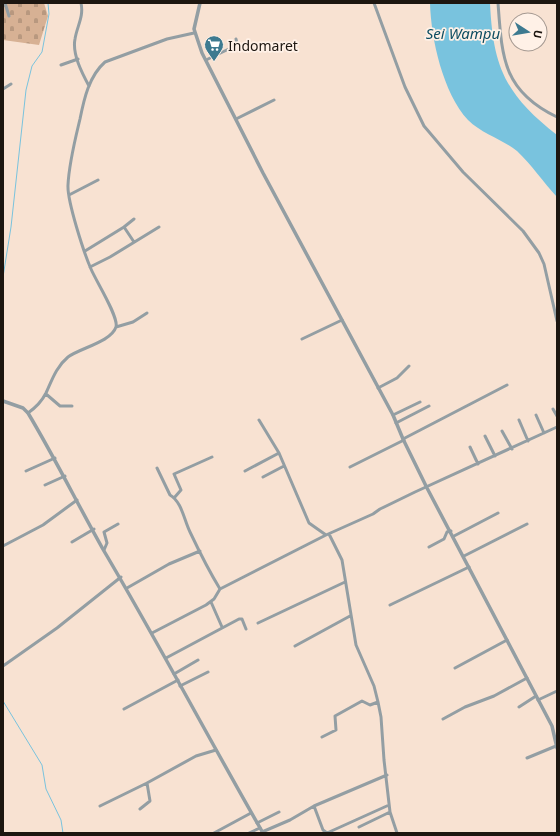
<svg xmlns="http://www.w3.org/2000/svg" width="560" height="836" font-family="'Noto Sans',sans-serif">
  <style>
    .cemetery { fill: url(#cemetery-stones) }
    .water { fill: #79c3de }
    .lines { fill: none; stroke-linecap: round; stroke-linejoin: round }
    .stream { stroke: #79c3de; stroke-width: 1 }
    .minor { stroke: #939ea3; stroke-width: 3 }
    .tertiary { stroke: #939ea3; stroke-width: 3.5 }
    .labels { text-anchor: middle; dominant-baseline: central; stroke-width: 3.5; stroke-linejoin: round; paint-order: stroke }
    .poi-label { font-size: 14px; fill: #1d1610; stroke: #fff1e7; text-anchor: start }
    .water-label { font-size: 15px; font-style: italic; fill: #0e4d61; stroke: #fff1e7 }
  </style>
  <defs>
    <pattern id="cemetery-stones" width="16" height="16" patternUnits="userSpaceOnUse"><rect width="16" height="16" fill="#d7b194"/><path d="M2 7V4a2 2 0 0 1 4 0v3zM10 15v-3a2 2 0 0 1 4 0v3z" fill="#b8987f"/></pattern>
  </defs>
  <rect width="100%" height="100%" fill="#f8e2d2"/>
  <path class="cemetery" d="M3,3H44L48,16L39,45L3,40Z"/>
  <path class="water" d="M430,3H490C493,68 506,95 557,135V197C543,182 532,165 517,151C502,139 482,134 468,120C443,93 431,39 430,3Z"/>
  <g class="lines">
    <path class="stream" d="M3,277L11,227L26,90L32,66L42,52L49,14L48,3
      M3,701L42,765L46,789L61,820L63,833"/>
    <path class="minor" d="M5,3L9,16
      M81,3C84,17 77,26 75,39C72,54 82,73 89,86
      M374,3L405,87L424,126L463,172L523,231L539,253L544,264L557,321
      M498,3C502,58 503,91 557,117
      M206,60L235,46L237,43L236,39
      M61,65L78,59
      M3,89L11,84
      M236,119L274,100
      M69,195L98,180
      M134,242L124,227L134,219
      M85,251L124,227
      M90,267L110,257L159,227
      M116,327L133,322L147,313
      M302,339L342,320
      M378,388L397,378L409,366
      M46,394L60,406H72
      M553,409L557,416
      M28,413C35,408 42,401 46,393C52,380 56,367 68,357C80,348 111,342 116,327C119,317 96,281 91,269C84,253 67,201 68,185C69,163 75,140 80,119C84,99 89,76 105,62L167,39L194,33
      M393,415L420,402
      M536,415L544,433
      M259,420L279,453L309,523L326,535
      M519,420L528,441
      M396,423L429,406
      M502,431L512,449
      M485,436L495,456
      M403,439L507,385
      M470,447L478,464
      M350,467L404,440
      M157,468L170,495C182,502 184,520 190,532C199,551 209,571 220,589
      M26,471L55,458
      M245,471L279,453
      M263,477L284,466
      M45,485L65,476
      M174,498L181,490L174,474L212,457
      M329,534L342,560L356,645L374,686L378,702L381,717L384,760L390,812L397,833
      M454,536L498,513
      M72,542L94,529
      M3,546L43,525L77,500
      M429,547L444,539L447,532L451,531
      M104,550L107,543L104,532L118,524
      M464,556L527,524
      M127,588L169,564L200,551
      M211,602L222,627
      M390,605L469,567
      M258,623L345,582
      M152,633L206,605L214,599L220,589L326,535L373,514L380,509L415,492L557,427
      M295,646L350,616
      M166,658L239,619H242L246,629
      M3,666L57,628L121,577
      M455,668L507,640
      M174,674L198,660
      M180,686L208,672
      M538,700L557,691
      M519,707L536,696
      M124,709L178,680
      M443,719L465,707L494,696L527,678
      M322,737L336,730L335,716L362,701L370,705L378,702
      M527,758L556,746
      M100,806L147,783L196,756L216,750
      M314,806L323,830L327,833L389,805
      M140,809L150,801L147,783
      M257,823L279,812
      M359,827L390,812
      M262,832L290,820L314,806L387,775
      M214,833L251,813
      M249,833L260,828"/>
    <path class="tertiary" d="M200,3L194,29L202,53L263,173L393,415L403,439L427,488L552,726L557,748
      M3,401L23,408L28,413C55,458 78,505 104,551C159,644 209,739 263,833"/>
  </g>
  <defs>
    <g id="supermarket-pin" transform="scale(1)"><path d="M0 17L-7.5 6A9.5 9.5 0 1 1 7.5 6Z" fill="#3d7a90" stroke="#fff1e7"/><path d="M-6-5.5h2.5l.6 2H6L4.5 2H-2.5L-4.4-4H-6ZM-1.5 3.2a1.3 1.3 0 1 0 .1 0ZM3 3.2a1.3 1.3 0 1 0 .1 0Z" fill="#fff"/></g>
  </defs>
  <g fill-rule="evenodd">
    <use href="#supermarket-pin" x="214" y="45"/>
  </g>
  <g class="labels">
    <g class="poi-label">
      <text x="228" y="45">Indomaret</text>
    </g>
    <g class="water-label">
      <text x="463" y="33">Sei Wampu</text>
    </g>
  </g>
  <rect width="560" height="836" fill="none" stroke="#1d1610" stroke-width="8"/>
  <g transform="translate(528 32) rotate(102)"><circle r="19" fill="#fff1e7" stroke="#a59991"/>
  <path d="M0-3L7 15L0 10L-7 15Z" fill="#3d7a90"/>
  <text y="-6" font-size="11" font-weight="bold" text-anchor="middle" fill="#1d1610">U</text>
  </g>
</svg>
